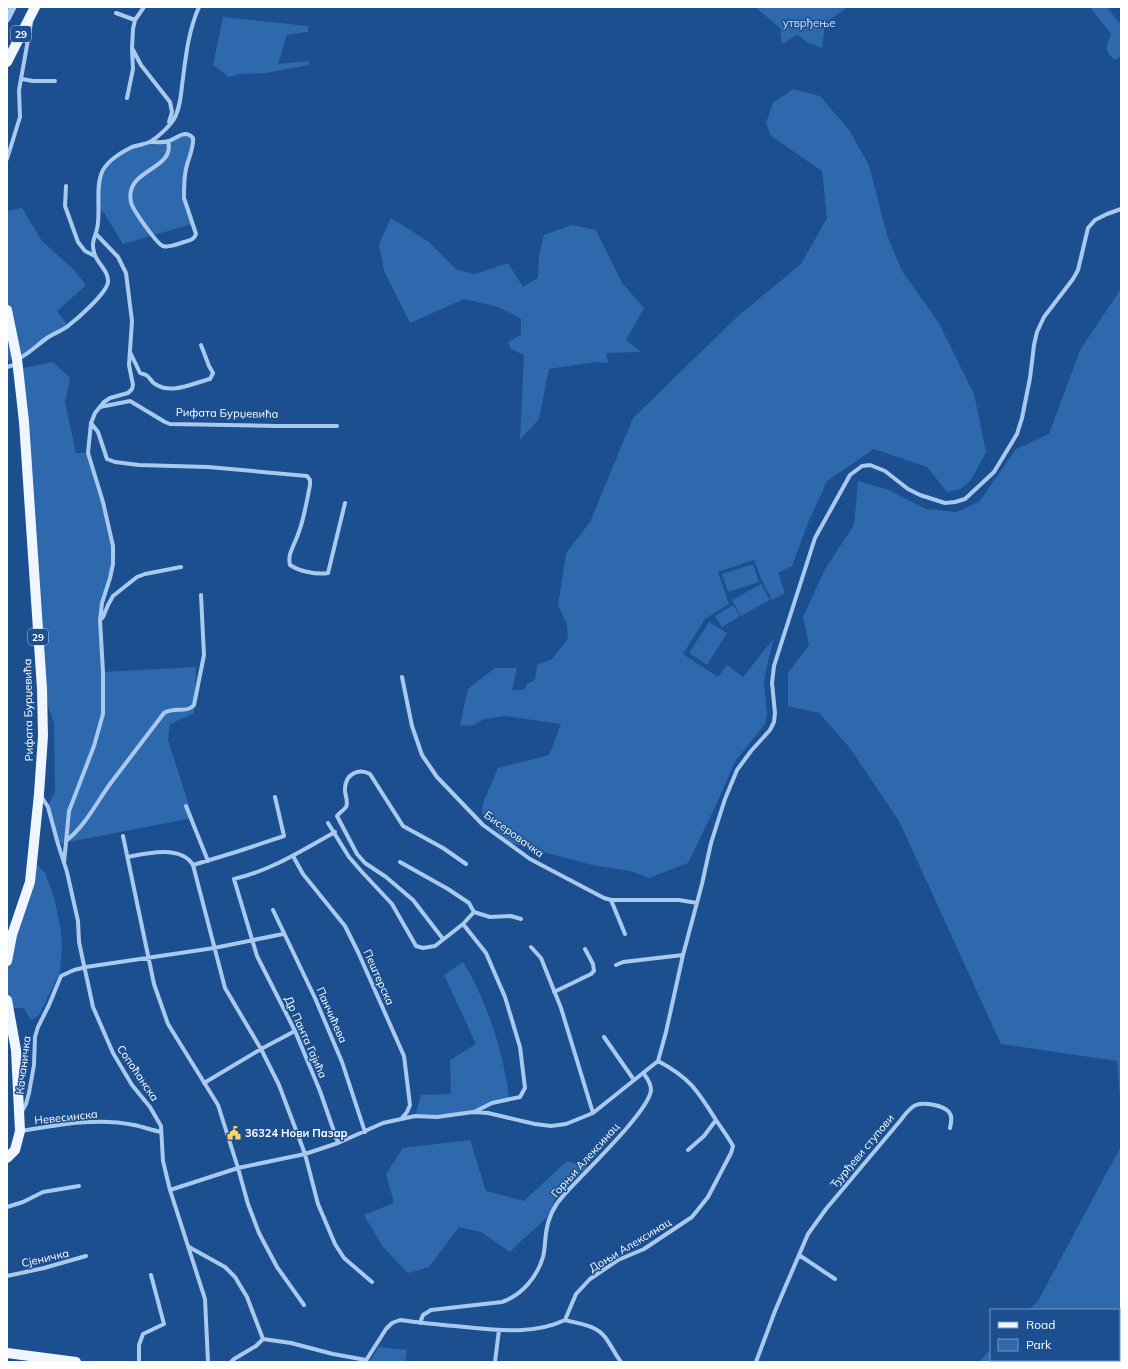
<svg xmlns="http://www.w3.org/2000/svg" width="1128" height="1369" font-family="Mulish,sans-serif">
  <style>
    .green { fill: #2e69ad }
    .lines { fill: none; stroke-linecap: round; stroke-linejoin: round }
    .minor { stroke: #a9c9ee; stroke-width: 4 }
    .tertiary { stroke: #a9c9ee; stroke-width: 7 }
    .primary { stroke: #f0f6ff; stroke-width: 10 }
    .labels { text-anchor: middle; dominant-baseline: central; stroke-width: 3; stroke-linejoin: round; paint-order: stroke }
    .shield { fill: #1b4f8f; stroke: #bbcadd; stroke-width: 1 }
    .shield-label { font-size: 10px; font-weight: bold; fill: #fff }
    .park-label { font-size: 11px; fill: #cfe3fa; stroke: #1b4f8f }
    .street-label { font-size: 11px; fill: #fff; stroke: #1b4f8f }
    .poi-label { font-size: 11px; font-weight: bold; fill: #fff; stroke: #1b4f8f; text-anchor: start }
  </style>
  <rect width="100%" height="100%" fill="#1b4f8f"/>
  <path class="green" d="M755,7H848L825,23L822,48L807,42L797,35L782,44L780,28Z
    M1090,7H1107L1119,23L1121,22V56L1115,60C1104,51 1106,46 1111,34Z
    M223,17L308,26V32L287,35L278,64L309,61V65L266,73L240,74L229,77L213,65Z
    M793,89L820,96L849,130L869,165L887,235L902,271L939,323L974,394L986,452L971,480L961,489L947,492L927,467L874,449L827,481L808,523L792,566L778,573L785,593L772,600L762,581L754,560L718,572L729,604L705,619L683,654L718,677L727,665L743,677L774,638L767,665L764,683L767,714L765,724L736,760L717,803L688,863L649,878L630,871L592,865L507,842L482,813L483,803L498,768L549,755L561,724L504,716L484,719L472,726L460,725L468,689L495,668H517L512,690H524L527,684L535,680L537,665L552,659L568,639L567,625L558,605L566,553L590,522L633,418L738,316L801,264L827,218L822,171L771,136L766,123L773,103Z
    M181,134L193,138L184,193L192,224L123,244L104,213L98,206L100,179L105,168L124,152L149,142L168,141Z
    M22,208L42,241L74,270L86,285L57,311L68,326L17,359L7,361V211Z
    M391,218L429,242L457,270L475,274L508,263L523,287L538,278L539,255L544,235L572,225L596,230L622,283L644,308L626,340L641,352L606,353L608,363L596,362L549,369L539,419L520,440L524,355L511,349L508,342L521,335V319L499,307L464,299L410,323L384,271L379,244Z
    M1121,289V1112L1117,1061L1001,1044L899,821L849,747L819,713L788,706V673L809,645L803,617L825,569L854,525L858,481L889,490L926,509L956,512L979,502L1016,449L1049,434L1080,350Z
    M53,362L70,378L65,402L76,453H88L97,480L114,557L101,610L103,672L196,667L194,713L170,724L168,740L193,818L58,844L48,807L55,791L54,723L42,689L18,369Z
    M753,564L759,582L728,592L722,574Z
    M761,584L770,600L741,616L732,600Z
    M733,605L740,616L722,627L715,616Z
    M709,622L727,633L707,665L689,653Z
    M33,860L45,873L54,897L61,930L62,947L60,972L39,1015L31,1020L24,1008H9L7,1000V961Z
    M463,962C487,1001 504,1053 509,1098L473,1112L452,1115L415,1116L421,1095L451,1094L450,1060L476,1044L444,975Z
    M470,1140L486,1191L524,1201L567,1161L588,1167L557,1195L548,1215L541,1223L520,1242L510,1252L481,1232L459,1227L429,1267L408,1273L383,1247L364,1215L394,1203L386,1174L403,1148Z
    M1121,1146V1362H979L991,1349V1360H1119V1310H1029L1038,1301Z
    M379,1347L407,1350L405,1362H369Z"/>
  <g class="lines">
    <path class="minor" d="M144,7L135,20L133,29L132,48L141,65L170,102L172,112L169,122
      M116,13L135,20
      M22,79L33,81H55
      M127,98L133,69L132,50
      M149,142C155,142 163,143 169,141C177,138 185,129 193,138C194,148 188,159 186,169C184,177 184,190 184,198L196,234C194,240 190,240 184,242C178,244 170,248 163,246C157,244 132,209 131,202C124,168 176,171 168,141
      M7,159L20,117L19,90L31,23L30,22
      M66,186L65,206L78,242L85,251L95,256
      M130,352L140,373C142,374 144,374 146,375C150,377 151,382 155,384C172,395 193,383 210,379L213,373L209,366L201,345
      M18,359C29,354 37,345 47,338C54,333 62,331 68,326C77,319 107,293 108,282C109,270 96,263 94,252C91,243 95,237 97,229C101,213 95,187 102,172C107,161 122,152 132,147C138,145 145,144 150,142C158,137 169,127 174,119C181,107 181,91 183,78C186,54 189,29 199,7
      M7,367L17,364
      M100,407L130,401L165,422L170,424L276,426H337
      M91,423L98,432L107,459L115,462L139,465L208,467L307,476L310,480V485C306,505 303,525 294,544C291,551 288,557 290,565C299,571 316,575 328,573L345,503
      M100,620L103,617L108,605L113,596L137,577L145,574L181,567
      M402,677L412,726L422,755L437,777L483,825L530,859L604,898L611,900H679L697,903
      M41,796L48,807L58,844L67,872L78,921L79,942L93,1007L113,1053L132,1085L150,1107L161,1126L163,1161L170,1190L205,1299L208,1362
      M186,806L208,861
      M328,823L349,857L362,872L392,904L416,946L423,948L435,946L463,924L474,912
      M335,832C303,850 270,871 234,879L257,956L295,1031L320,1091L338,1143
      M123,836L154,984L168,1024L218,1105L238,1168L248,1204L259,1233L277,1267L304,1305
      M67,840C85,826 97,802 110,784C128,760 146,737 164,713C174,706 187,714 194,705L204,655L201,595
      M293,856L303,874L345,926L358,952L404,1056L410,1105L407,1112L402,1118
      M128,857C147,853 181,845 193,865L225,988L261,1049L279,1085L305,1154L318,1204L335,1244L344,1258L372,1282
      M400,862L448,889L469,903L474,912L490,917L511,916L521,919
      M64,863L69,811L94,746L103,714V672L100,620L102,603L110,578L113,564V546L103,502L88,453L91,423L95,413L104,402L110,398L128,393L132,389L133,385L129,365L132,321L126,273L118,257L96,234
      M193,865L236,852L284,836L275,797
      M611,900L625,934
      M273,910L315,998L342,1062L365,1132
      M463,924L486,953L505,997L520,1047L525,1088L520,1097L492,1103L474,1112
      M443,939L413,900L386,877L365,863L357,854L337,816C339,813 344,810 346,807C349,801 344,794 345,788C346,774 358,768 370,774L403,826L443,848L466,864
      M531,947L541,958L561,1008L593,1113
      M616,965L623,962L683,955
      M554,992L591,974L594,971L593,964L585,949
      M604,1037L634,1080
      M204,1083L261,1049L295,1031
      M21,1113L26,1104L29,1093L34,1065L35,1037L38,1027L49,1005L61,976L74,970L86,967L214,948L283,934
      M20,1131C58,1125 96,1117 134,1125C143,1127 152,1130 161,1132
      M688,1150L704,1136L716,1120
      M170,1190L238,1168L305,1154L338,1143L383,1123L415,1116L437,1117L473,1112L488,1113L535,1124L551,1126L566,1124L593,1113L658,1061L666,1032L683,955L702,884L711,843L725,799L737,770L751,751L770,730L774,722L775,713L772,683L774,666L815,538L850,475L862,466L870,465L885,471L908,489L920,495L945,503L955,502L965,499L994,472L1017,434L1022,418L1030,378L1034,345L1037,332L1044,317L1073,279L1078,270L1088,228L1095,220L1107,214L1121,209
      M7,1207L23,1202L43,1192L79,1186
      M189,1247L225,1267L235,1277L247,1297L263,1339
      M799,1255L835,1279
      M7,1276L44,1268L86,1256
      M565,1320C580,1324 595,1325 605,1337C611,1345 615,1354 621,1362
      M420,1323L423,1315L431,1310L502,1302C522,1295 537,1277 543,1257C545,1249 545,1240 546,1233C548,1219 554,1205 564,1195C581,1175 649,1112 651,1090C651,1083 647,1078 644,1074
      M139,1362V1345L143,1334L164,1324L151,1275
      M231,1362L234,1359L256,1346L263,1339L291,1343L333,1354L366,1360
      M365,1362L386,1329L392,1323L400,1320C422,1323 443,1325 465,1327C497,1330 534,1335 565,1320L576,1294L590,1279L618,1260L644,1249L692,1217L708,1197L731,1153L733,1146C728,1137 722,1129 716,1120C697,1090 690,1078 658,1061
      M495,1362L499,1330
      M756,1362L775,1311L808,1234L826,1209L900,1121C904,1116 909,1108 916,1105C924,1102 943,1105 949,1112C953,1117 951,1123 950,1128"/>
    <path class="tertiary" d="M7,19L13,7"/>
    <path class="primary" d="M7,62L35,7
      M7,310L17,359L24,422L42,689L43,736L39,794L30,882L12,935L7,961
      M7,1000L16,1050L20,1131L15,1150L7,1158
      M7,1353L76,1362"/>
  </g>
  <defs>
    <g id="civic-bare" transform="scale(1.08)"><path d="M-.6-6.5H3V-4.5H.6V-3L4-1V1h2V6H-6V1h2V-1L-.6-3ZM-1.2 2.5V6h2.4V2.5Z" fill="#ffd166" stroke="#1b4f8f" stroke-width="2.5" paint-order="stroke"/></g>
  </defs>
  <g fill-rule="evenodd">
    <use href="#civic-bare" x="234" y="1133"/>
  </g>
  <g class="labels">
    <g class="shield">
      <rect x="11" y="26" width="20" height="16" rx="3"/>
      <rect x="28" y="629" width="20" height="16" rx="3"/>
    </g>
    <g class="shield-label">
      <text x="21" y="34">29</text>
      <text x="38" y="637">29</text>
    </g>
    <g class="park-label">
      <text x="809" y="23">утврђење</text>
    </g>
    <g class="street-label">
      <text transform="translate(227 413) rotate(1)">Рифата Бурџевића</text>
      <text transform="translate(28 710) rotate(-91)">Рифата Бурџевића</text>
      <text transform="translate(514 834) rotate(36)">Бисеровачка</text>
      <text transform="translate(379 977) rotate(66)">Пештерска</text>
      <text transform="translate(332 1015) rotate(66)">Панчићева</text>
      <text transform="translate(306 1037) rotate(66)">Др Панта Гајића</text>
      <text transform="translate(23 1065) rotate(-83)">Качаничка</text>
      <text transform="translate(138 1073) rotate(56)">Сопоћанска</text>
      <text transform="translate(66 1117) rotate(-6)">Невесинска</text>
      <text transform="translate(862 1151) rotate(-50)">Ђурђеви ступови</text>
      <text transform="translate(585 1160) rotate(-48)">Горњи Алексинац</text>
      <text transform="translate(630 1245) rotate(-31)">Доњи Алексинац</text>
      <text transform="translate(45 1258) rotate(-13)">Сјеничка</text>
    </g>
    <g class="poi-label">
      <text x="245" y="1133">36324 Нови Пазар</text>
    </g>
  </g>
  <rect width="1128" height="1369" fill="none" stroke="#ffffff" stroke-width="16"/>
  <rect x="990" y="1309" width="130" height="52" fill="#1b4f8f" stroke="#7695bc"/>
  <rect x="998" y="1322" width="20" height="6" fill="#f0f6ff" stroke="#7695bc"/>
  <text x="1026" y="1329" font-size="12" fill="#ffffff">Road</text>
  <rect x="998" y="1339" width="20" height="12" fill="#2e69ad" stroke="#7695bc"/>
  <text x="1026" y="1349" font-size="12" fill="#ffffff">Park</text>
</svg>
